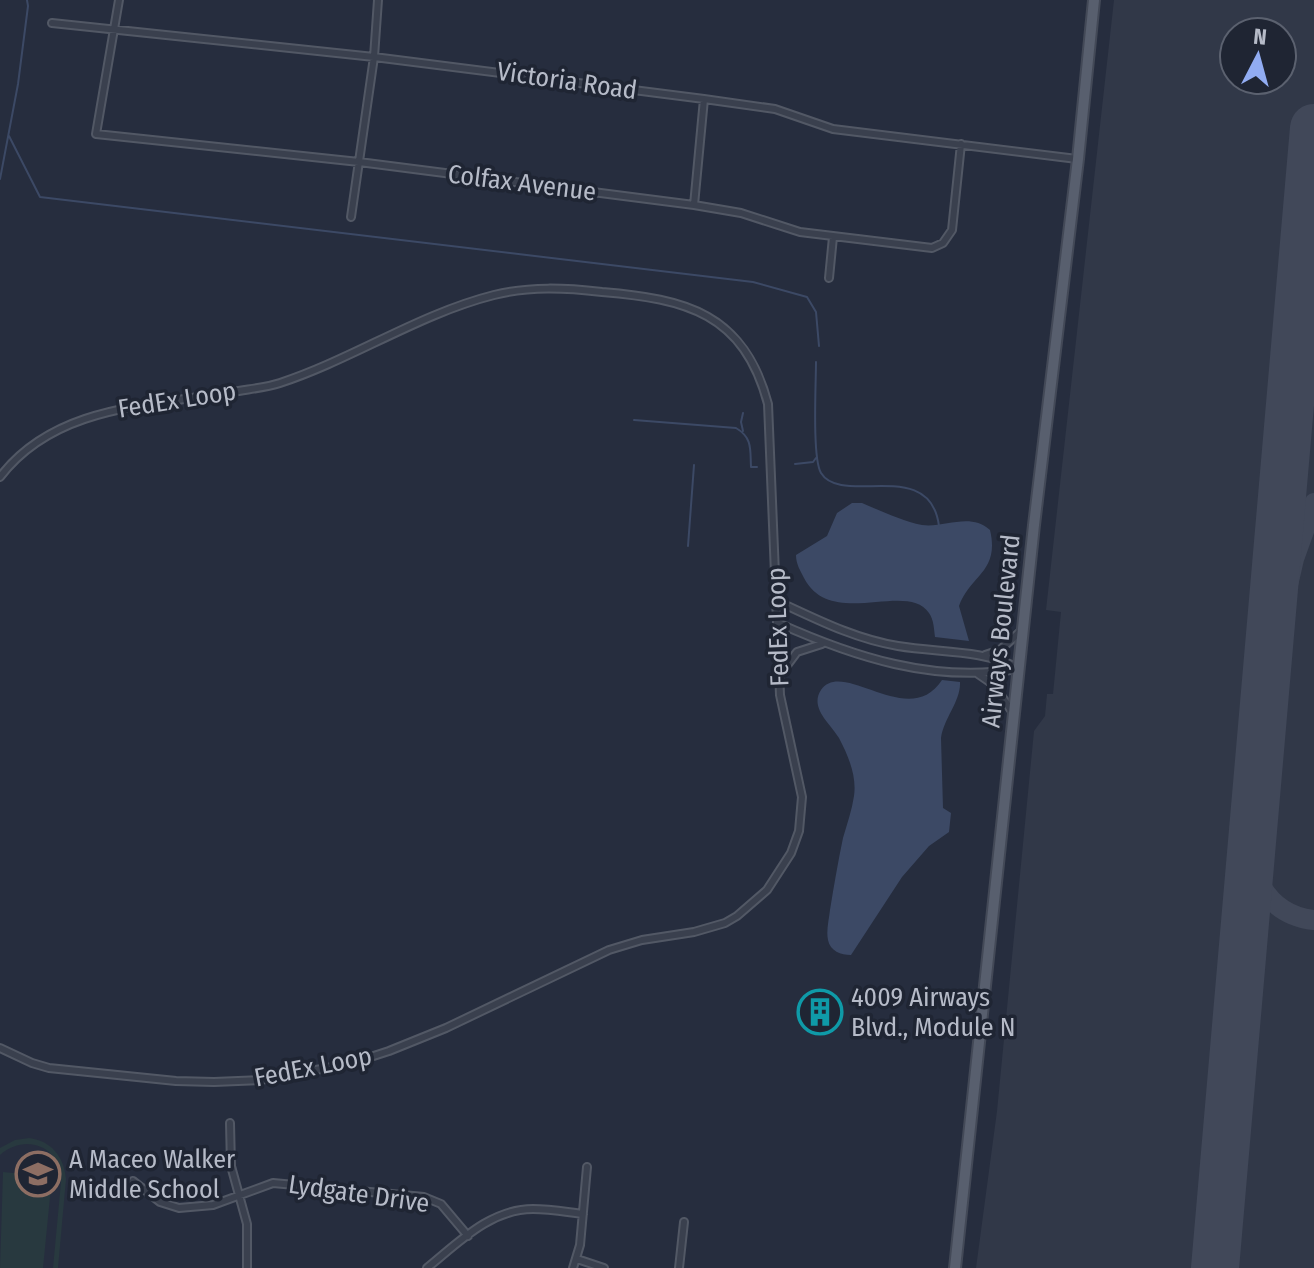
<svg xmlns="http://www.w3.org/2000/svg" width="1314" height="1268" font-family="'Fira Sans Condensed',sans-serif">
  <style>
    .airport { fill: #313848; fill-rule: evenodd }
    .green { fill: #28393f }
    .water { fill: #3c4965 }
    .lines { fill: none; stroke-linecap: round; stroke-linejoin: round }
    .stream { stroke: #3c4965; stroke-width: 2 }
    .taxiway { stroke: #414859; stroke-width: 20 }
    .runway { stroke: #414859; stroke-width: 48 }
    .minor-casing { stroke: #525865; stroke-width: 10 }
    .primary-casing { stroke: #434957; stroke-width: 14 }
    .minor { stroke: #3a404e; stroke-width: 6 }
    .primary { stroke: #585f6e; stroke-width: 10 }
    .labels { text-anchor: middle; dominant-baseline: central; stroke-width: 7; stroke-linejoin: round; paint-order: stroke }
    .street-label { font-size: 26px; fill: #b6bbc8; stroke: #1f2533 }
    .poi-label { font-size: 26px; fill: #b6bbc8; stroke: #1f2533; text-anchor: start }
  </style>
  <rect width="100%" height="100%" fill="#262d3e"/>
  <path class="airport" d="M1114,0H1314V1268H976L997,1111L1034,731L1045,716L1047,694H1053L1061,612L1046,610ZM1234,32H1282V80H1234Z"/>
  <path class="green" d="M29,1138C52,1141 64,1157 66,1179L58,1268H53L61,1182C62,1147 26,1132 0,1155V1148L15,1140Z
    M3,1172L52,1177L43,1268H0Z"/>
  <path class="water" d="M852,503H862C881,511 902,521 922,525C945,528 970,512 990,530C1000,572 970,575 959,606L969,641L935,637C934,630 934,620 929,613C907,580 831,630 804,578C800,570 796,564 796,555L827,536L837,513Z
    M942,680L960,682C961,701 944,718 941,738L943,808L951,813L949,832L929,846L902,877L851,955C841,955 830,951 828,940C826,931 829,919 830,910C834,885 838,862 843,838C847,824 852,810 854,796C857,776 848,755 839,738C831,724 809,708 821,690C843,658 909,731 942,680Z"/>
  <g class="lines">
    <path class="stream" d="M9,136L40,197L753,282L807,297L816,312L819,346
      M0,179L18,84L28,6L27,0
      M816,362C816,383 812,458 821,473C842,507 930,456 939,526
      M634,420L736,428C753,438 750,450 751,467H757
      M743,431L741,422L743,413
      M795,464L813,462L816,458
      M688,546L694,465"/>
    <path class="taxiway" d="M1312,151H1314
      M1266,680L1294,559L1314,503
      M1250,857C1258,891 1277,916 1314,920"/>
    <path class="runway" d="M1215,1268L1314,128"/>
    <g class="minor-casing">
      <path id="minor" d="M119,0L96,134L359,162L694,205L741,213L800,232L932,248L943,243L952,230L961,144
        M52,23L374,57L704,99L775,109L833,129L1077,159
        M694,205L704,99
        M351,217L374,57L378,0
        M829,278L833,237
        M0,477C55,405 150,406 232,392C248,389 265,388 280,383C353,359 419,314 494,295C530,286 566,288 602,292C686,299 744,313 768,404L780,695L802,797L799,831L791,853L767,890L737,916L725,923L694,932L642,940L609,950L446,1028L389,1051L349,1064L260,1080L214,1082L176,1081L49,1068L32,1063L0,1048
        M777,601C816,619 855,639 898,646C940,653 980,649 1018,668
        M778,623C854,657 933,683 1018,669
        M985,655L1000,650L1022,630
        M978,674L994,685L1013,713
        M779,676L797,652L822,644
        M230,1123L231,1166L247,1224V1268
        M133,1181L160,1202L179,1208L213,1205L273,1183L424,1197L441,1204L468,1236
        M577,1259L604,1268
        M427,1268C458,1243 490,1209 533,1209C550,1209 566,1212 583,1214
        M573,1268L580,1245L587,1167
        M679,1268L684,1222"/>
    </g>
    <g class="primary-casing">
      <path id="primary" d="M955,1268L1034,525L1078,159L1094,0"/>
    </g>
    <use href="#minor" class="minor"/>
    <use href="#primary" class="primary"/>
  </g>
  <defs>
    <g id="building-ring" transform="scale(2.3)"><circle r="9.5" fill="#1f2533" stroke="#0f9aa8" stroke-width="1.5"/><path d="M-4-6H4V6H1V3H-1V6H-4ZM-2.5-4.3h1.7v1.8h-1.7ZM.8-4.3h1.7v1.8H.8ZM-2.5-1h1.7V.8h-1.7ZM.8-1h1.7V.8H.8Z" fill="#0f9aa8"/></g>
    <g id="school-ring" transform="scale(2.3)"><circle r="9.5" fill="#1f2533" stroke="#8d6e63" stroke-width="1.5"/><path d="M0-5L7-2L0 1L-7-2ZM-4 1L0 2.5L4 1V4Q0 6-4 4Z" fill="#8d6e63"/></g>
  </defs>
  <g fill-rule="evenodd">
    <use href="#building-ring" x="820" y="1012"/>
    <use href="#school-ring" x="38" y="1174"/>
  </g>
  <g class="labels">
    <g class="street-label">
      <text transform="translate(567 81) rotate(8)">Victoria Road</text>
      <text transform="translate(522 183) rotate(7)">Colfax Avenue</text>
      <text transform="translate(177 400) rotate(-9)">FedEx Loop</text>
      <text transform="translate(778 627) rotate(-92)">FedEx Loop</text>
      <text transform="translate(1001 631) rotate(-84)">Airways Boulevard</text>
      <text transform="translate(313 1067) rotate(-11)">FedEx Loop</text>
      <text transform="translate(359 1194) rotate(8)">Lydgate Drive</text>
    </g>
    <g class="poi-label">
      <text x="851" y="997">4009 Airways<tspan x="851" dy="30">Blvd., Module N</tspan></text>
      <text x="69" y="1159">A Maceo Walker<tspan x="69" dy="30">Middle School</tspan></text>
    </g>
  </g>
  <g transform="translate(1258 56) rotate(6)"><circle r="38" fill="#1f2533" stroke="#5b616f" stroke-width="2"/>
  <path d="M0-6L14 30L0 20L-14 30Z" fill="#91acf2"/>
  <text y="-12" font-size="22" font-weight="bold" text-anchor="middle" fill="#b6bbc8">N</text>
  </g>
</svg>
